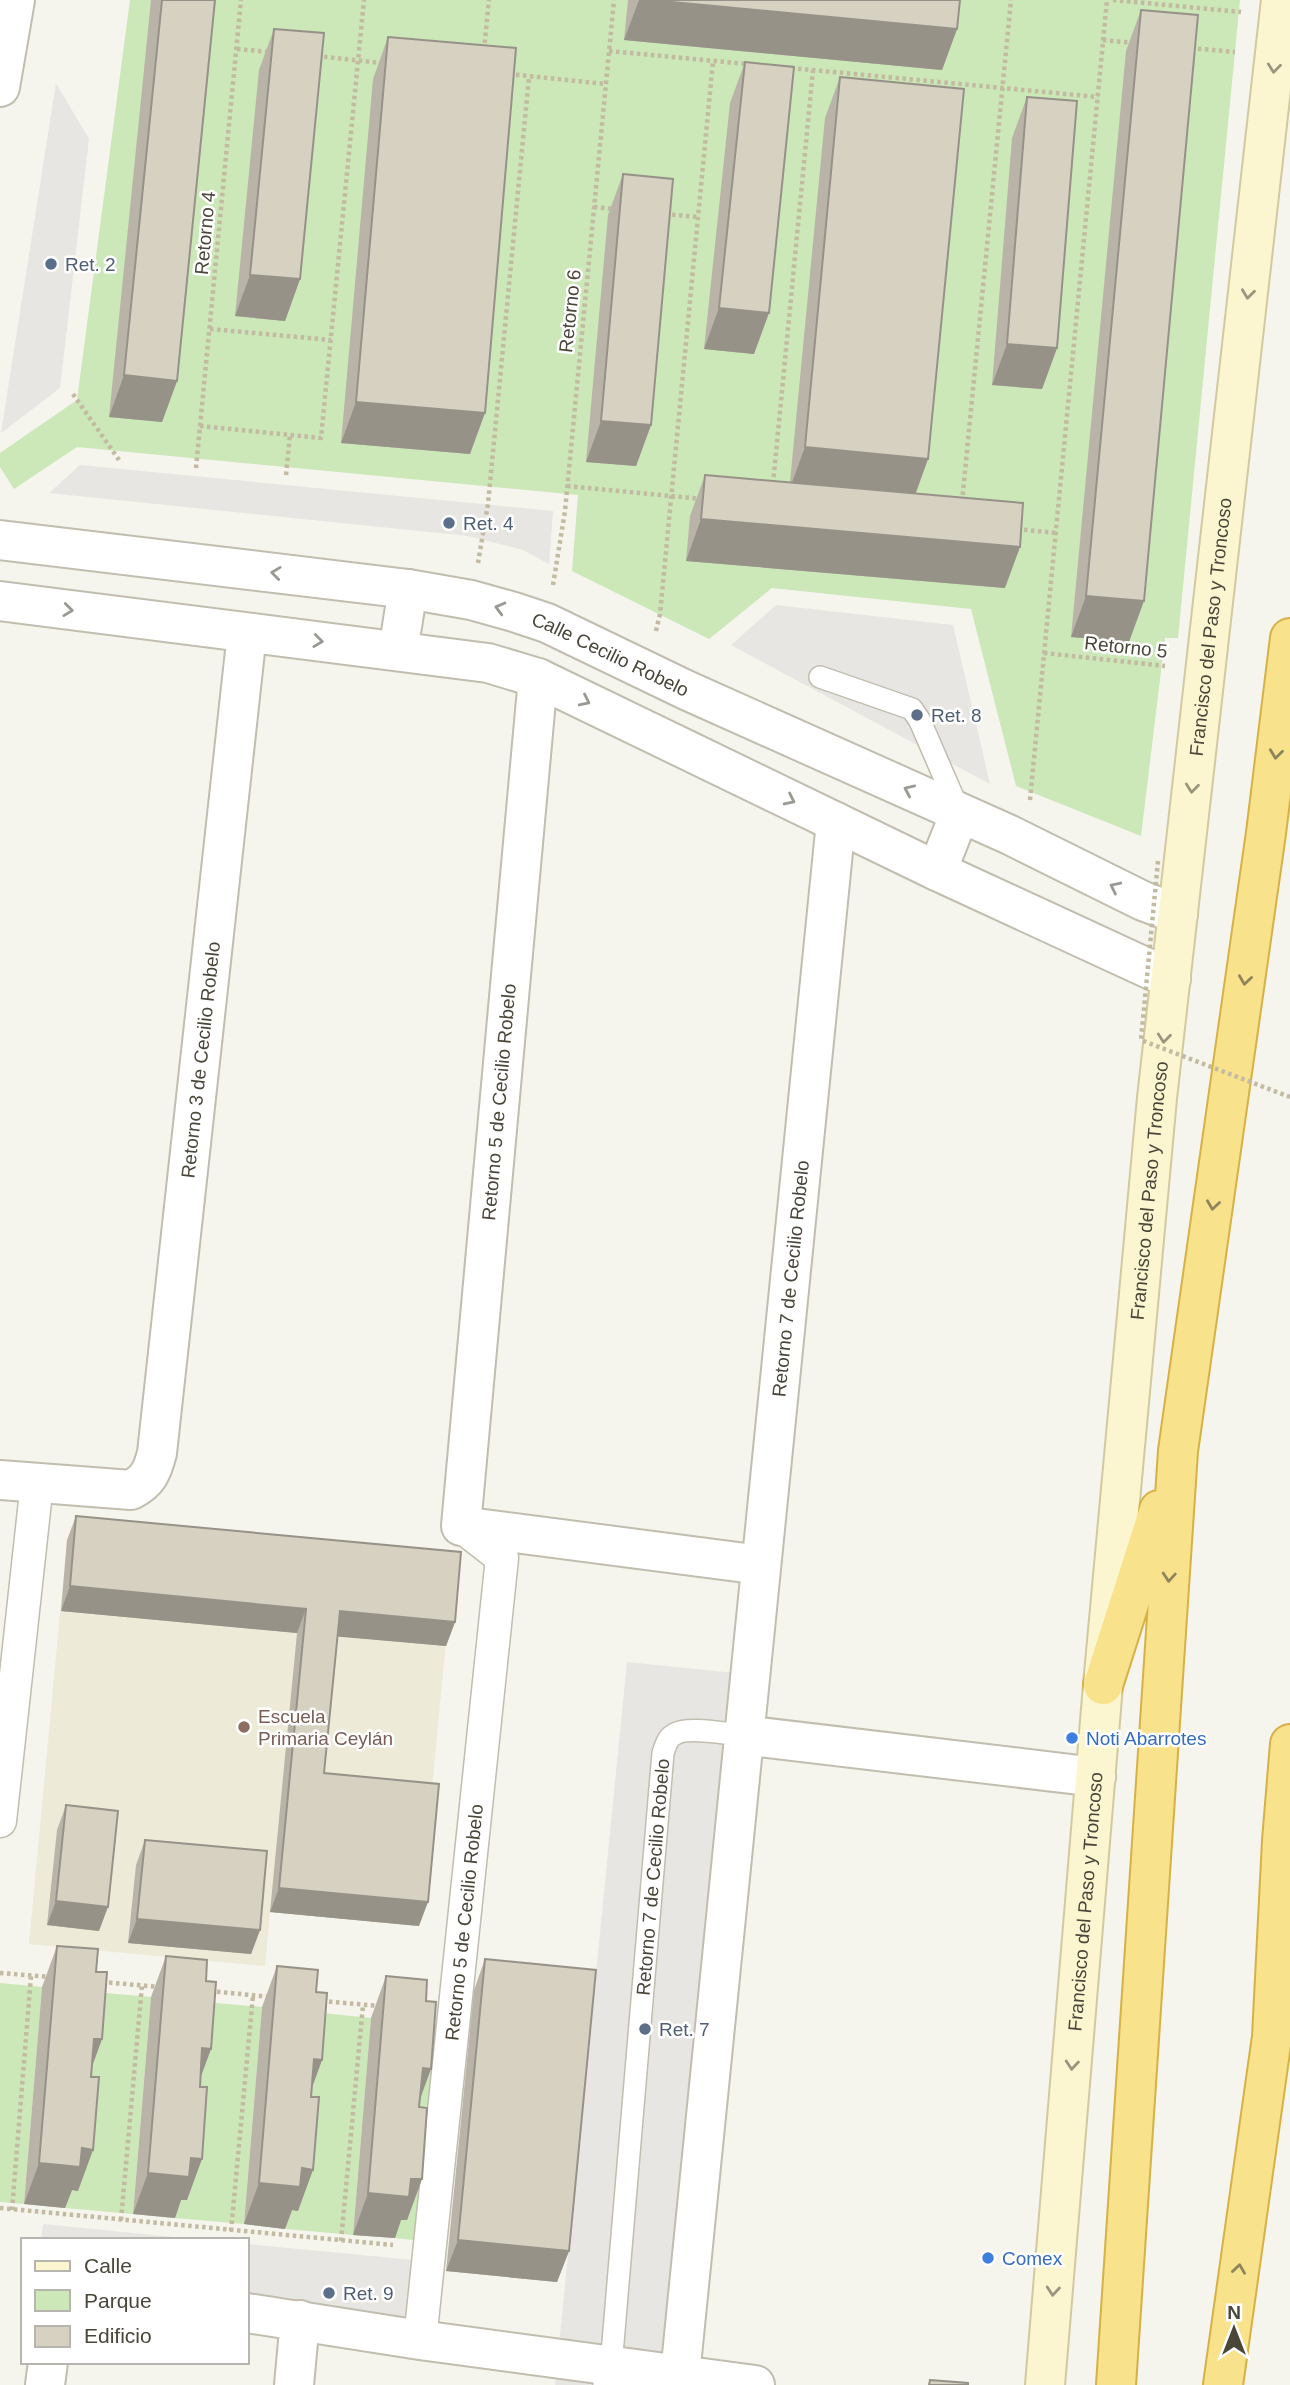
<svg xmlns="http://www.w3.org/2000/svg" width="1290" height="2385" font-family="Helvetica,sans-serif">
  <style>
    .education { fill: #edead8 }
    .green { fill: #cce7b8 }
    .parking { fill: #e8e6e3 }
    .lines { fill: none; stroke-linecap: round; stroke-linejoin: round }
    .service-casing { stroke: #c1bdaf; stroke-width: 24 }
    .pedestrian-casing { stroke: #c1bdaf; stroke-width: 35 }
    .minor-casing { stroke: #c1bdaf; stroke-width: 42 }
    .tertiary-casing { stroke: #c1bdaf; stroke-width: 42 }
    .secondary-casing { stroke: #d2ca9f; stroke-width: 42 }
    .trunk-casing { stroke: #d6b146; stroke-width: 42 }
    .path { stroke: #c2baa1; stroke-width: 4.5; stroke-dasharray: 3.5 3.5; stroke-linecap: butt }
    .service { stroke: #fff; stroke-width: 21 }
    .pedestrian { stroke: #fff; stroke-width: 32 }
    .minor { stroke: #fff; stroke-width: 38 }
    .tertiary { stroke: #fff; stroke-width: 38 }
    .secondary { stroke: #fcf6d0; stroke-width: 38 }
    .trunk { stroke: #f8e28c; stroke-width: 38 }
    .path-bridge { stroke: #c2baa1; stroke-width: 4.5; stroke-dasharray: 3.5 3.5; stroke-linecap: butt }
    .wall { fill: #b9b4a7 }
    .shaded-wall { fill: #969288 }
    .building { fill: #d7d1c2; stroke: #969288; stroke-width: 2 }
    .oneway { stroke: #9a957e }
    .oneway2 { stroke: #9b9993 }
    .oneway3 { stroke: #90845b }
    .service-dot { fill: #5c6f8a; stroke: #fff; stroke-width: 2.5 }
    .education-dot { fill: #8d6e63; stroke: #fff; stroke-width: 2.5 }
    .shop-dot { fill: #3f7fe0; stroke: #fff; stroke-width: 2.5 }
    .labels { text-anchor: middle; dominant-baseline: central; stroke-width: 5; stroke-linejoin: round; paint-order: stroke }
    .street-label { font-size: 19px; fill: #4a463a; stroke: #fff }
    .service-label { font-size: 19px; fill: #4e5e75; stroke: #fff; text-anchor: start }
    .education-label { font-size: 19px; fill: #785e54; stroke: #fff; text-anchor: start }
    .shop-label { font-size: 19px; fill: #366cbe; stroke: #fff; text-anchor: start }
  </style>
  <rect width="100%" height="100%" fill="#f5f4ed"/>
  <path class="education" d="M67,1540L452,1577L419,1926L270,1912L265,1966L29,1944Z"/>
  <path class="green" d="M130,0H1240L1178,638H1165L1141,836L1016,786L971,609L772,588L709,639L572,571L578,495L77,447L14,489L0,467V453L77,400Z
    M0,1983L42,1987L24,2204L0,2202Z
    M83,1991L151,1997L133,2214L65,2208L67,2189L78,2190Z
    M192,2001L262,2007L244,2224L175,2218L176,2199L187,2200Z
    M303,2011L371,2018L353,2235L286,2229L287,2210H298Z
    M412,2021L445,2024L422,2241L395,2238L396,2220H407Z"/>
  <path class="parking" d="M56,83L89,139L60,388L1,433Z
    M80,465L553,511L549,564L523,550L468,536L49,493Z
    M776,605L953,625L990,784L731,645Z
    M627,1662L735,1673L664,2385H555Z
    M43,2224L204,2240H41Z
    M247,2244L414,2260L407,2342L247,2327Z"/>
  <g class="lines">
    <g class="service-casing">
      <g id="service">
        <path d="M820,677L912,709L920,721L959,811"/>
        <path id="s1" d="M604,2385L611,2366L663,1753C666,1745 667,1738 675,1734C688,1726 726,1734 743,1735"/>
      </g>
    </g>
    <g class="pedestrian-casing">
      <g id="pedestrian">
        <path d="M0,1821L37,1483"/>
        <path id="s2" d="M420,2340L502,1558L461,1526"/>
      </g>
    </g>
    <g class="minor-casing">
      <g id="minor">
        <path d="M0,87L15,0"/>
        <path d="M538,678L461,1526L761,1565"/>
        <path id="s3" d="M0,1480L131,1490C148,1481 152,1472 157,1453L247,633"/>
        <path d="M743,1735L1096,1777"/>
        <path d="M247,2313L420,2340L755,2385"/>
        <path id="s4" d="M680,2375L836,822"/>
        <path d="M45,2385L48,2362"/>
        <path d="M294,2385L300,2320"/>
      </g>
    </g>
    <g class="tertiary-casing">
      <g id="tertiary">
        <path id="s5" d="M0,540L408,589L471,600L514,612L547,623L686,690L1010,835L1143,901L1178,914"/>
        <path d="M0,601L488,663L538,678L937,871L1171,979"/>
        <path d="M398,651L408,589"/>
        <path d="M937,871L960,813"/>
      </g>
    </g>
    <g class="secondary-casing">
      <g id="secondary">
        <path id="s6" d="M1045,2385L1103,1685L1157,1098L1281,0"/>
      </g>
    </g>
    <g class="trunk-casing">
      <path id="trunk" d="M1103,1685L1159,1510
        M1116,2385L1178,1451L1266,833L1290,638
        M1223,2385L1272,2037L1282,1841L1290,1744"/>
    </g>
    <path class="path" d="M1113,0L1241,12
      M1103,40L1134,43
      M1191,48L1235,52
      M237,49L270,52
      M484,50L489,0
      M609,51L747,64
      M317,56L382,63
      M791,68L1098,97
      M509,74L606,84
      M594,207L614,209
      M665,214L698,217
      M210,329L331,340
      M73,394L119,460
      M200,426L321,438L364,0
      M196,468L241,0
      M286,475L290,435
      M773,484L813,70
      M567,486L702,499
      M962,502L1011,0
      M1017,529L1056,533
      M478,563L488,504L529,77
      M553,585L565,511L614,0
      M656,631L660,614L713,61
      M1044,653L1165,666
      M1030,800L1107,0
      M0,1973L51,1977
      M102,1982L160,1987
      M210,1991L271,1997
      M322,2001L379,2006
      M0,2208L393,2245
      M12,2210L31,1976
      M121,2220L142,1985
      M231,2231L253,1995
      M341,2241L363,2005"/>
    <use href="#service" class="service"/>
    <use href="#pedestrian" class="pedestrian"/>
    <use href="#minor" class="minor"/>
    <use href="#tertiary" class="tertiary"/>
    <use href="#secondary" class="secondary"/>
    <use href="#trunk" class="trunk"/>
    <path class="path-bridge" d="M1158,861L1141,1040L1290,1097"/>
  </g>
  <path class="wall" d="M151,0H215L177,381L162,422L109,417Z
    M628,0H960L957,29L942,70L624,40Z
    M1141,10L1129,642L1071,637L1126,51Z
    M274,29L300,279L285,321L235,316L259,70Z
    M388,37L470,454L341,443L373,79Z
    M745,62L754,354L704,349L730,103Z
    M840,77L928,459L916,493L1005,588L686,561L690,516L705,475L790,482L825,118Z
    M1027,97L1057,348L1042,389L992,385L1012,138Z
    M623,174L651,425L636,466L586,462L608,215Z
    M76,1516L455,1622L446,1646L338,1636L324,1773L419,1926L270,1912L297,1633L61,1611L67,1540Z
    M66,1805L99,1931L47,1925L57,1830Z
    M145,1840L260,1930L251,1954L128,1943L136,1865Z
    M57,1946L96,1972L102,2039L91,2069L78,2191L72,2190L65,2208L24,2204L42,1987Z
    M166,1956L206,1981L211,2049L200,2077L187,2200H181L175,2218L133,2214L151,1997Z
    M485,1959L569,2251L557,2282L446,2271L474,1990Z
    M277,1966L316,1992L322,2060L311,2090L298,2211L292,2210L285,2229L244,2224L262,2007Z
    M386,1976L426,2001L419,2107L422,2179L407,2220H401L395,2238L353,2235L371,2018Z"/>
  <path class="shaded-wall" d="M639,0H651L957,29L942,70L624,40Z
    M250,275L300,279L285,321L235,316Z
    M719,308L769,313L754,354L704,349Z
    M1007,344L1057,348L1042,389L992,385Z
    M124,375L177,381L162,422L109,417Z
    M356,402L485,413L470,454L341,443Z
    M601,421L651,425L636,466L586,462Z
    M805,447L928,459L913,500L790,488Z
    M701,519L1020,547L1005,588L686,561Z
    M1086,596L1144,601L1129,642L1071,637Z
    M70,1586L306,1609L297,1633L61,1611Z
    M340,1611L455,1622L446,1646L331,1636Z
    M279,1888L428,1902L419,1926L270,1912Z
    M56,1901L108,1907L99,1931L47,1925Z
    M137,1919L260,1930L251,1954L128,1943Z
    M94,2039H102L87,2080Z
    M202,2048L211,2049L196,2090Z
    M314,2059L322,2060L307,2101Z
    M423,2068L431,2069L416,2110Z
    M82,2148L93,2150L78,2191L72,2190L65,2208L24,2204L39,2163Z
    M191,2158L202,2159L187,2200H181L175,2218L133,2214L148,2173Z
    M302,2168L313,2170L298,2211L292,2210L285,2229L244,2224L259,2183Z
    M411,2179H422L407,2220H401L395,2238L353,2235L368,2193Z
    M458,2240L569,2251L557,2282L446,2271Z"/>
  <path class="building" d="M162,0H215L177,381L124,375Z
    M651,0H960L957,29Z
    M1141,10L1198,15L1144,601L1086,596Z
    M274,29L324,33L300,279L250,275Z
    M388,37L516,48L485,413L356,402Z
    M745,62L794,67L769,313L719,308Z
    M840,77L964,89L928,459L805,447Z
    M1027,97L1077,101L1057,348L1007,344Z
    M623,174L673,179L651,425L601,421Z
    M705,475L1023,503L1020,547L701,519Z
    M76,1516L461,1552L455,1622L340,1611L324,1773L439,1784L428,1902L279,1888L306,1609L70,1586Z
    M66,1805L118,1811L108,1907L56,1901Z
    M145,1840L267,1851L260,1930L137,1919Z
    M57,1946L98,1949L96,1972H107L102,2039H94L91,2077H99L93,2150L82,2148L80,2167L39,2163Z
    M166,1956L207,1960L206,1981L216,1982L211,2049L202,2048L200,2087H207L202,2159L191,2158L189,2177L148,2173Z
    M485,1959L596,1970L569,2251L458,2240Z
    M277,1966L318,1970L316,1992L327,1993L322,2060L314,2059L311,2097H319L313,2170L302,2168L300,2187L259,2183Z
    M386,1976L427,1980L426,2001L436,2002L431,2069L423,2068L419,2107L427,2108L422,2179H411L409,2197L368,2193Z
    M930,2380L968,2383V2385H929Z"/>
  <defs><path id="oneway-chevron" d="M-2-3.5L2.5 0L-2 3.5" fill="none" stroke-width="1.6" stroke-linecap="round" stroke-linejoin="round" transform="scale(1.75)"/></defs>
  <g class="oneway">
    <use href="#oneway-chevron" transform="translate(1274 68) rotate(96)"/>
    <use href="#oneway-chevron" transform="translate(1248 294) rotate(97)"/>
    <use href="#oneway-chevron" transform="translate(1192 788) rotate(96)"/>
    <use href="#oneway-chevron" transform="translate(1164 1038) rotate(96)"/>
    <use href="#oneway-chevron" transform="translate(1072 2065) rotate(95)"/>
    <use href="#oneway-chevron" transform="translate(1053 2291) rotate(95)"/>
  </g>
  <g class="oneway2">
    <use href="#oneway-chevron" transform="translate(276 573) rotate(-173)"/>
    <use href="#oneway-chevron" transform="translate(500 608) rotate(-165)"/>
    <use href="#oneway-chevron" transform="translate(68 610) rotate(7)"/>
    <use href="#oneway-chevron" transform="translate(318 641) rotate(7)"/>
    <use href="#oneway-chevron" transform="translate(585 701) rotate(26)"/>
    <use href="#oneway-chevron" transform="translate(909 790) rotate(-156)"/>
    <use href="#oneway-chevron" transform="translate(790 800) rotate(26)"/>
    <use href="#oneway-chevron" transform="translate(1115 887) rotate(-154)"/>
  </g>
  <g class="oneway3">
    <use href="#oneway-chevron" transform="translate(1276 754) rotate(97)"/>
    <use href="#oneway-chevron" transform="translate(1245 980) rotate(98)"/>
    <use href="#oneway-chevron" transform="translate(1213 1205) rotate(98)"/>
    <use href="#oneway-chevron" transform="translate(1169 1577) rotate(94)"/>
    <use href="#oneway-chevron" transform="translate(1239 2269) rotate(-82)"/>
  </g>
  <g class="service-dot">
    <circle cx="51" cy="264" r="7"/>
    <circle cx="449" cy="523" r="7"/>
    <circle cx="917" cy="715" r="7"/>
    <circle cx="645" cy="2029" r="7"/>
    <circle cx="329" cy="2293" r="7"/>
  </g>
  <circle class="education-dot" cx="244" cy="1727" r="7"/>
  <g class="shop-dot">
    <circle cx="1072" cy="1738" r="7"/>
    <circle cx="988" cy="2258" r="7"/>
  </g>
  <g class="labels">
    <g class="street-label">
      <text transform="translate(205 233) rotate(-85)">Retorno 4</text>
      <text transform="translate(570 311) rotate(-84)">Retorno 6</text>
      <text stroke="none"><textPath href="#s6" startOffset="1766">Francisco del Paso y Troncoso</textPath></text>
      <text transform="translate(1126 647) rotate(6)">Retorno 5</text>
      <text stroke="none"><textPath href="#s5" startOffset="625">Calle Cecilio Robelo</textPath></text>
      <text stroke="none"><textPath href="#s3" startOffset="574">Retorno 3 de Cecilio Robelo</textPath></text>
      <text transform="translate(499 1102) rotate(-85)">Retorno 5 de Cecilio Robelo</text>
      <text stroke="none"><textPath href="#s6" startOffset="1199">Francisco del Paso y Troncoso</textPath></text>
      <text stroke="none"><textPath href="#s4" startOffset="1102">Retorno 7 de Cecilio Robelo</textPath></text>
      <text stroke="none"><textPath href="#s1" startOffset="511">Retorno 7 de Cecilio Robelo</textPath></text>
      <text stroke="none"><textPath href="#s6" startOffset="485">Francisco del Paso y Troncoso</textPath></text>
      <text stroke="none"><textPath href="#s2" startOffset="420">Retorno 5 de Cecilio Robelo</textPath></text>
    </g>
    <g class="service-label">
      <text x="65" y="264">Ret. 2</text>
      <text x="463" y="523">Ret. 4</text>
      <text x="931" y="715">Ret. 8</text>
      <text x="659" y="2029">Ret. 7</text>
      <text x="343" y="2293">Ret. 9</text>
    </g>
    <g class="education-label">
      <text x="258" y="1716">Escuela<tspan x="258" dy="22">Primaria Ceylán</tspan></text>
    </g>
    <g class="shop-label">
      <text x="1086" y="1738">Noti Abarrotes</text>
      <text x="1002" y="2258">Comex</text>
    </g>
  </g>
  <rect x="21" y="2238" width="228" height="126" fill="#ffffff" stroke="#b7b5b0" stroke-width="2"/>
  <rect x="35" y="2261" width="35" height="10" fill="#fcf6d0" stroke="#b7b5b0" stroke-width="2"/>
  <text x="84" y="2273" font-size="21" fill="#4a463a">Calle</text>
  <rect x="35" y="2290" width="35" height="21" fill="#cce7b8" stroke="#b7b5b0" stroke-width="2"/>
  <text x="84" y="2308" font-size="21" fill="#4a463a">Parque</text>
  <rect x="35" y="2326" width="35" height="21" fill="#d7d1c2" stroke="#b7b5b0" stroke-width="2"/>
  <text x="84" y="2343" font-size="21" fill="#4a463a">Edificio</text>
  <g transform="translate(1234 2329)" stroke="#ffffff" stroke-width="5" paint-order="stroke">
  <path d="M0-5L12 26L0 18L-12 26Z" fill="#4a463a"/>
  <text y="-10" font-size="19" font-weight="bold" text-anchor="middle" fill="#4a463a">N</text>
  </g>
</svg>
